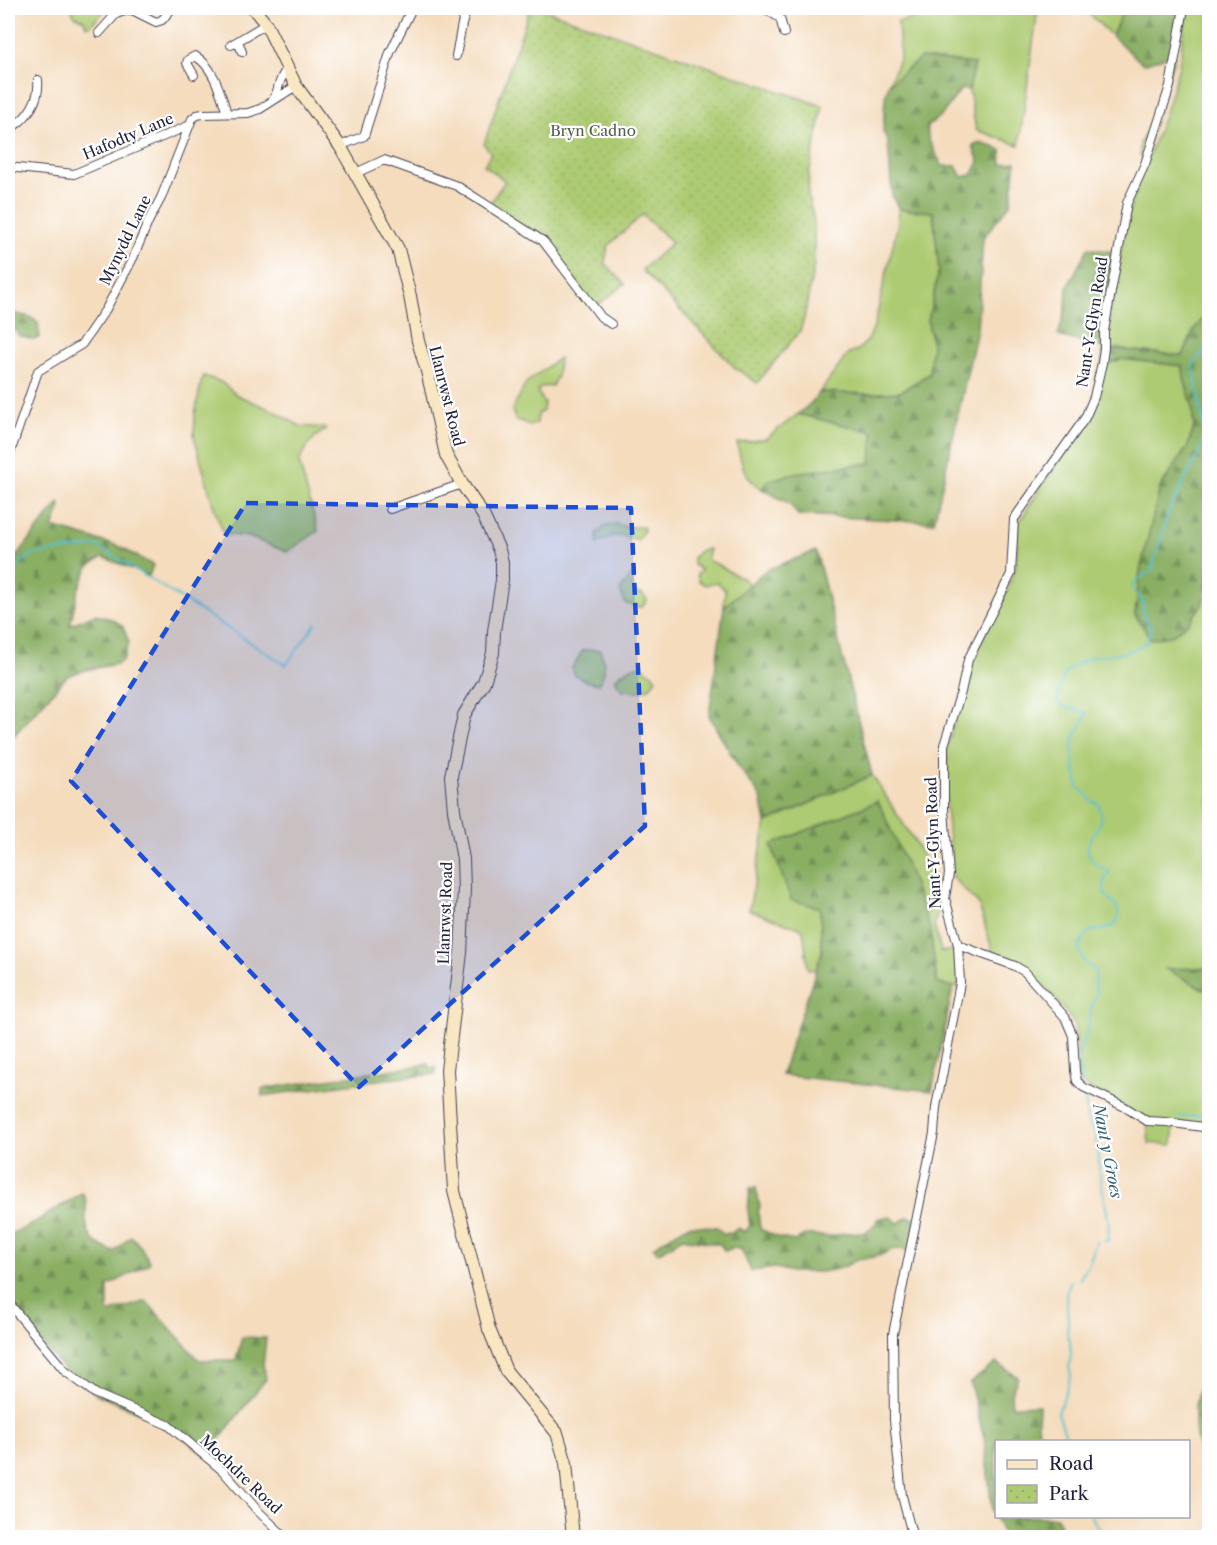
<svg xmlns="http://www.w3.org/2000/svg" width="1217" height="1545" font-family="'Libre Caslon Text',serif">
  <style>
    .green { fill: #adcb72; stroke: #687656; stroke-width: 1.5 }
    .forest { fill: url(#forest-firs); stroke: #566850; stroke-width: 1.5 }
    .park { fill: url(#park-dots); stroke: #687656; stroke-width: 1.5 }
    .lines { fill: none; stroke-linecap: round; stroke-linejoin: round }
    .stream { stroke: #54c1cb; stroke-width: 2 }
    .minor-casing { stroke: #423e4e; stroke-width: 10 }
    .secondary-casing { stroke: #423e4e; stroke-width: 14 }
    .minor { stroke: #fff; stroke-width: 8 }
    .secondary { stroke: #f9e7c3; stroke-width: 12 }
    .marked { fill: #1d4ed8; fill-opacity: 0.2; stroke: #1d4ed8; stroke-width: 4.5; stroke-dasharray: 12 8; stroke-linejoin: round }
    .labels { text-anchor: middle; dominant-baseline: central; stroke-width: 4.5; stroke-linejoin: round; paint-order: stroke }
    .park-label { font-size: 15px; fill: #535d4e; stroke: #fff }
    .street-label { font-size: 15px; fill: #22223b; stroke: #fff }
    .water-label { font-size: 16px; font-style: italic; fill: #366275; stroke: #fff }
  </style>
  <defs>
    <pattern id="forest-firs" width="22" height="20" patternUnits="userSpaceOnUse" patternTransform="scale(1.5)"><rect width="22" height="20" fill="#8aaf64"/><path d="M5 1l3.5 6h-7zM16 11l3.5 6h-7z" fill="#708e54"/></pattern>
    <pattern id="park-dots" width="8" height="8" patternUnits="userSpaceOnUse" patternTransform="scale(1.5)"><rect width="8" height="8" fill="#adcb72"/><path d="M2 2h.1M6 6h.1" fill="none" stroke="#95ae64" stroke-width="1.8" stroke-linecap="round"/></pattern>
  </defs>
  <rect width="100%" height="100%" fill="#fff"/>
  <filter id="ink" filterUnits="userSpaceOnUse"><feTurbulence type="fractalNoise" baseFrequency=".0167" numOctaves="2"/><feDisplacementMap in="SourceGraphic" scale="12" xChannelSelector="R" yChannelSelector="G"/><feConvolveMatrix kernelMatrix="1 2 1 2 8 2 1 2 1" color-interpolation-filters="sRGB"/></filter>
  <filter id="wash" filterUnits="userSpaceOnUse"><feTurbulence type="fractalNoise" baseFrequency=".008" numOctaves="4" result="noise"/><feDisplacementMap in="SourceGraphic" scale="24" xChannelSelector="R" yChannelSelector="G"/><feGaussianBlur stdDeviation="1.35" result="paint"/><feColorMatrix in="noise" values="0 0 0 0 0 0 0 0 0 0 0 0 0 0 0 0 0 1.4 0 .05"/><feComposite in="paint" operator="in"/></filter>
  <g filter="url(#wash)">
    <rect width="100%" height="100%" fill="#f4dcbd"/>
    <path class="green" d="M71,8H107L90,26H86L84,20L74,15Z
      M922,8H1038L1019,145L976,130L969,90L974,64L921,58L889,84L900,57L898,22L916,18Z
      M1083,8H1124L1112,36Z
      M1187,8H1209V310L1193,332L1183,356L1107,348V331L1125,227L1134,194H1137L1136,188L1164,116L1179,66Z
      M1172,55L1175,56L1143,162L1140,154V144L1149,125Z
      M899,209L933,212L939,270L928,321L932,345L929,374L900,392L868,394L820,392L848,354L858,350L868,340L874,327L898,223Z
      M559,358L557,376L552,386L540,387L538,392L544,403L543,411L538,414L537,423L529,426L522,421H516L512,410L526,383Z
      M1121,359L1183,366L1184,379L1192,404L1194,427L1187,448L1160,488L1140,571L1135,615L1202,605L1209,573V968L1167,969L1209,992V1128L1174,1123L1172,1145L1149,1143L1147,1121L1077,1081C1077,1062 1079,1043 1074,1025C1070,1013 1034,974 1023,966C1014,959 1004,956 993,953L979,905L952,877L946,806L947,748L971,661L1007,592L1016,565L1018,524L1044,482L1082,432L1092,415L1105,365Z
      M204,376L221,382L237,395L274,411L300,426L325,428L326,430C312,436 305,449 299,462L318,531L287,552L249,537L224,534L213,505L194,436L195,414L201,383Z
      M798,414L873,432L872,463L794,473L768,481L762,489C742,476 742,465 737,443L765,439Z
      M616,524L627,527H643L644,530L638,540L623,536H613L597,544V533L606,526Z
      M709,549L707,558L710,562C718,563 721,567 728,571C737,576 743,576 749,585L724,607L725,590L717,582L705,585L699,581L697,574L702,570L693,565V557L701,550Z
      M632,574L633,590L636,594H642L647,600L642,607H635L625,603L620,590Z
      M583,650H600C605,663 607,672 598,684L586,681L575,675L572,668Z
      M640,665L652,674L656,679L649,688L639,691L622,690L615,679L626,670Z
      M872,775L915,842L943,895L934,925L941,952L958,949L959,988L937,983L930,929L909,871L820,908L822,952L816,970L808,969L803,929L749,910L766,823Z"/>
    <path class="forest" d="M1124,8H1184L1172,55L1143,64L1112,36Z
      M921,58L974,64L969,90L961,89L941,116L927,126L928,138L942,166H956L962,177L972,175L979,162L973,146L981,142L1001,150L1002,164L1016,162L1011,203L983,238L977,330L934,522L798,515L790,504L762,489L768,481L795,473L871,463L873,432L798,414L811,403L820,392L868,394L900,392L929,374L932,345L928,321L939,270L933,212L899,209L892,195L888,143L883,131L885,97L889,84Z
      M1088,248L1113,252L1104,331L1105,348L1183,356L1193,332L1209,310V573L1202,605L1190,621L1171,636L1151,639L1135,615L1140,571L1160,488L1187,448L1194,427L1192,404L1184,379L1183,366L1122,359L1101,366L1104,348L1058,336L1066,307L1067,288Z
      M12,313L30,317L38,323L40,337L34,340L19,336L10,323Z
      M59,503L61,507L53,527L118,546L153,565L149,576L103,557L89,566L78,590L70,625L95,614L114,620L123,627L129,643L123,660L117,664L85,670L67,676L8,742V567Z
      M816,551L872,775L766,823L761,797L738,766L709,716L724,607L766,570Z
      M878,801L909,871L930,929L937,983L953,987L932,1091L781,1075L822,952L820,908L791,900L771,845Z
      M1209,968V992L1166,969Z
      M428,1064L430,1068L436,1067V1074L377,1080L262,1096V1089Z
      M750,1188H756L760,1207L758,1212L760,1229L779,1238L796,1241C807,1229 817,1238 832,1236C837,1236 841,1233 846,1233C862,1233 869,1235 878,1219L889,1216L898,1223L907,1217L924,1219L913,1230L920,1237L917,1248L907,1252L902,1249H894L878,1256L856,1260L842,1268L821,1272H791L776,1268L751,1271L741,1249L732,1248L725,1251L720,1244L682,1238L658,1253L653,1247L689,1225L717,1227L723,1234L732,1233L738,1228L745,1232L750,1226L748,1210Z
      M82,1193C87,1199 86,1204 86,1212C85,1236 92,1243 114,1252L131,1236L141,1247L150,1263L108,1286V1313L146,1301L199,1360H236L242,1337L266,1338L263,1365L266,1379L206,1456L168,1425L96,1394L65,1371L8,1302V1235L27,1227Z
      M996,1363L1018,1377L1011,1394L1012,1406L1039,1405L1038,1423L1040,1441L996,1442V1516L1057,1517L1064,1537H1004L992,1510L984,1438L970,1383Z
      M1209,1374V1491C1200,1461 1182,1398 1209,1374Z"/>
    <path class="park" d="M530,8H539L823,106L809,174L808,196L814,221V265L804,319L800,331L757,383L735,368L642,270L672,242L642,215L608,246L605,263L625,284L595,307L543,241L488,206L505,181L484,165L491,153L484,144Z"/>
    <g class="lines">
      <path class="stream" d="M8,574L32,554L98,546L286,665L316,623
        M1083,1084L1078,1058L1088,1028L1092,1003L1097,993L1094,986L1096,972L1084,961L1079,950L1083,938L1091,930H1103L1116,924C1123,907 1114,906 1104,893V883L1109,872C1104,868 1097,866 1093,861C1078,843 1099,834 1101,817C1102,812 1099,807 1098,803L1091,801L1086,793L1078,788C1077,773 1070,754 1074,739C1076,732 1084,723 1087,713L1063,706L1056,701L1065,673L1075,665L1091,657L1128,652L1146,643L1151,628L1143,615V601L1133,590L1134,582L1152,570L1169,510L1206,439L1193,365L1210,343
        M1085,1097L1087,1119L1096,1135L1099,1169L1109,1224L1108,1241L1104,1240
        M1178,1117L1210,1115
        M1079,1280L1089,1264L1097,1240
        M1068,1442L1058,1413L1071,1376L1069,1366L1071,1355L1070,1341L1067,1335L1068,1321L1066,1294L1071,1281
        M1091,1516L1105,1538"/>
    </g>
  </g>
  <g filter="url(#ink)">
    <g class="lines">
      <g class="minor-casing">
        <path id="minor" d="M764,8L780,18L784,33
          M99,33L116,14L130,9L156,22L162,20L172,8
          M238,41L242,52
          M231,45L266,24
          M456,56L462,24L467,8
          M194,75L187,63L188,60L195,56C214,66 221,95 227,113
          M272,101C280,90 277,81 287,69
          M8,110C16,122 14,128 8,140
          M14,126C29,116 40,99 38,80
          M340,146L364,136L390,53L412,8
          M8,167L74,174L188,126
          M356,173L384,160L457,186L543,241L601,317L611,324
          M8,452L11,450L38,371L82,344L106,309L133,258L149,220L161,198L192,119L197,115L203,114L248,113L260,109L296,86
          M390,509L462,484
          M958,945L1015,966L1025,972L1065,1017L1073,1036L1075,1071L1077,1081L1083,1087L1125,1107L1147,1121L1166,1122L1210,1128
          M8,1302L65,1371L96,1394L168,1425L223,1471L258,1511L286,1538
          M913,1538L902,1496L894,1420L893,1334L934,1133L936,1107L960,983L958,945L945,898L949,874L944,810V745L961,692L968,660L1011,574L1014,519L1085,418L1094,397L1102,363L1104,348V331L1127,203L1145,164L1170,86L1184,8"/>
      </g>
      <g class="secondary-casing">
        <path id="secondary" d="M253,8L266,24L296,86L340,146L398,249L410,296L418,341L427,371L446,455L462,484L483,515L499,550L502,562V580L494,631L493,653L484,682L464,715L451,776L454,810L463,859L464,889L461,953L447,1070L454,1191L489,1329L506,1371L557,1433L566,1463L573,1538"/>
      </g>
      <use href="#minor" class="minor"/>
      <use href="#secondary" class="secondary"/>
    </g>
  </g>
  <path class="marked" d="M246,503L631,508L645,826L359,1087L71,781Z"/>
  <g class="labels">
    <g class="park-label">
      <text x="593" y="130">Bryn Cadno</text>
    </g>
    <g class="street-label">
      <text transform="translate(128 136) rotate(-23)">Hafodty Lane</text>
      <text transform="translate(125 240) rotate(-64)">Mynydd Lane</text>
      <text transform="translate(1092 322) rotate(-81)">Nant-Y-Glyn Road</text>
      <text transform="translate(447 396) rotate(76)">Llanrwst Road</text>
      <text transform="translate(933 843) rotate(-92)">Nant-Y-Glyn Road</text>
      <text transform="translate(445 913) rotate(-88)">Llanrwst Road</text>
      <text transform="translate(241 1474) rotate(44)">Mochdre Road</text>
    </g>
    <g class="water-label">
      <text transform="translate(1108 1151) rotate(79)">Nant y Groes</text>
    </g>
  </g>
  <rect width="1217" height="1545" fill="none" stroke="#fff" stroke-width="30"/>
  <rect x="995" y="1440" width="195" height="78" fill="#ffffff" stroke="#a7a7b1" stroke-width="1.5"/>
  <rect x="1007" y="1460" width="30" height="9" fill="#f9e7c3" stroke="#a7a7b1" stroke-width="1.5"/>
  <text x="1049" y="1470" font-size="18" fill="#22223b">Road</text>
  <rect x="1007" y="1485" width="30" height="18" fill="url(#park-dots)" stroke="#a7a7b1" stroke-width="1.5"/>
  <text x="1049" y="1500" font-size="18" fill="#22223b">Park</text>
</svg>
